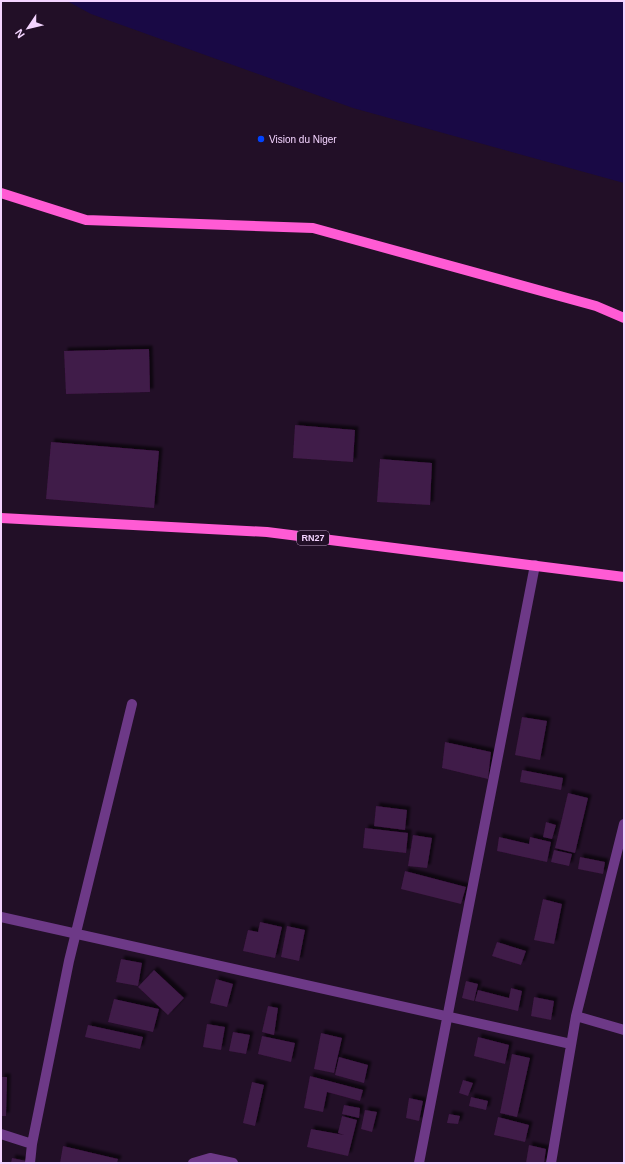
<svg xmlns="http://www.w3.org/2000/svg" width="625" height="1164" font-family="Helvetica,sans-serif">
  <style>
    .water { fill: #190945 }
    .building { fill: #411a48; filter: url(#shadow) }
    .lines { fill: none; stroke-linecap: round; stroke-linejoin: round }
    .minor { stroke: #6d3987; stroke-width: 10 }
    .major { stroke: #ff5bd4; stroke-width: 10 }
    .poi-dot { fill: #0043ff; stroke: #220f27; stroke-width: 1.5 }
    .labels { text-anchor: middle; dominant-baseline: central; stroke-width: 3; stroke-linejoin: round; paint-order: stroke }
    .shield { fill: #220f27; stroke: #b599be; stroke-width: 1 }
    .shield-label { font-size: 9px; font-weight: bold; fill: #f4d4ff }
    .poi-label { font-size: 10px; fill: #f4d4ff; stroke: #220f27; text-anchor: start }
  </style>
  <defs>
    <filter id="shadow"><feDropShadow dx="3.5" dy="-3.5" stdDeviation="1" flood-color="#0009"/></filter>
  </defs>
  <rect width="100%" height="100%" fill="#220f27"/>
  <path class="water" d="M67,1H624V183L353,108L91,14Z"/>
  <path class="building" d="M149,349L150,392L66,394L64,351Z
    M295,425L355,430L353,462L293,458Z
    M51,442L159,451L154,508L46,499Z
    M380,459L432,463L430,505L377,502Z
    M522,717L547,721L540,760L515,755Z
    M445,742L491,752L488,779L442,768Z
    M522,770L563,778L561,790L520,782Z
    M568,793L588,798L575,853L555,848Z
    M376,806L407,810L405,830L374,826Z
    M546,822L556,825L552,839L543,837Z
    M365,828L408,833L406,853L363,848Z
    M413,835L432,838L427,868L408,866Z
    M499,837L529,844L530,837L551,842L547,862L497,851Z
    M554,850L572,854L569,866L551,862Z
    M580,857L605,862L603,874L578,869Z
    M405,871L466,887L461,904L401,889Z
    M543,899L562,904L554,944L534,940Z
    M260,922L282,927L275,958L243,951L248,930L258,932Z
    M287,926L305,930L299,961L281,957Z
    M497,942L526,951L521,965L492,956Z
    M121,959L142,963L138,986L116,982Z
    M154,970L184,998L168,1015L138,987Z
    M216,979L233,984L227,1007L210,1003Z
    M466,981L478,984L474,1001L462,998Z
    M511,988L522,991L518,1011L475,1001L478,990L509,998Z
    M534,997L554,1001L551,1020L531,1016Z
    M114,999L159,1009L153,1032L108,1022Z
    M268,1006L278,1008L274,1035L262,1032Z
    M207,1024L225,1027L221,1050L203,1047Z
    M88,1025L143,1037L140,1049L85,1037Z
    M233,1032L250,1035L246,1054L229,1051Z
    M321,1033L342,1038L334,1073L314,1069Z
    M262,1036L295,1043L291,1062L258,1054Z
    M478,1037L509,1045L505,1064L474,1056Z
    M512,1054L530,1058L517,1117L500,1113Z
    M339,1057L368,1065L364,1083L335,1075Z
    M310,1076L363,1090L360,1101L327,1092L323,1112L304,1108Z
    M1,1077H7L6,1116H1Z
    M463,1080L473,1083L468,1096L459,1093Z
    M252,1082L264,1085L255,1126L243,1123Z
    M471,1097L488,1101L486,1110L469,1106Z
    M409,1098L423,1101L419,1121L406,1118Z
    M344,1105L360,1108L359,1118L342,1114Z
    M365,1110L377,1112L372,1132L361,1129Z
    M449,1114L460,1116L458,1124L447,1123Z
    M342,1116L357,1120L348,1156L307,1147L311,1129L344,1135L338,1133Z
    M498,1117L529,1125L525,1142L494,1135Z
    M529,1145L546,1149L544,1163H526Z
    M63,1146L118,1159L117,1163H60Z
    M12,1158L31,1162V1163H11Z"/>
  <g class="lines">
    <path class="minor" d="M1,917L571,1044
      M576,1016L624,1030
      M1,1134L32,1144
      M30,1163L32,1144L69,961L132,704
      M193,1163L210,1158L233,1163
      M419,1163L535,565
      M551,1163L576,1016L624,824"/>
    <path class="major" d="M1,193L86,220L313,228L596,306L624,318
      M1,518L267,532L624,577"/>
  </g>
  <circle class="poi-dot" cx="261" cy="139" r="4"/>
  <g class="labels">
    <rect class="shield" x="297" y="531" width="32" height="14" rx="3"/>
    <g class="shield-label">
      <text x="313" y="538">RN27</text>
    </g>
    <g class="poi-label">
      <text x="269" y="139">Vision du Niger</text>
    </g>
  </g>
  <rect width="625" height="1164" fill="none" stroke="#f4d4ff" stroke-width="4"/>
  <g transform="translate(28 28) rotate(235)" stroke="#220f27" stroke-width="3" paint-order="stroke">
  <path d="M0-3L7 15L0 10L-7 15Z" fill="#f4d4ff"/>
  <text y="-6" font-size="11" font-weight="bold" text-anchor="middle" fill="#f4d4ff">N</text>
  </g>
</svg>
